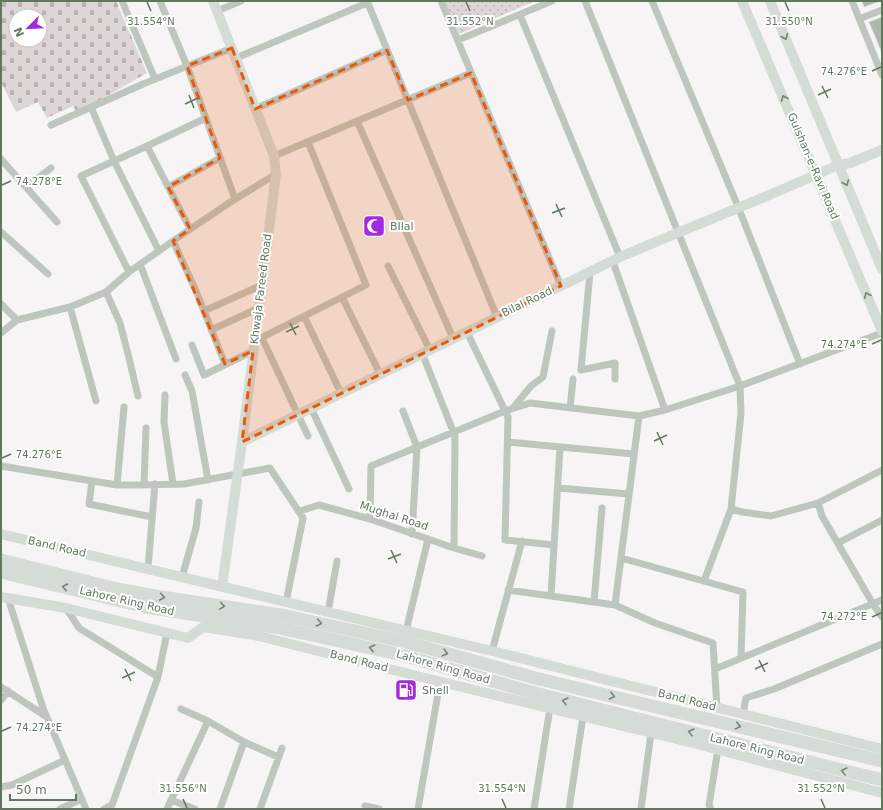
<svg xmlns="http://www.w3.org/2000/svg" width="883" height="810" font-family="'DejaVu Sans',sans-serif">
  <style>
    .grass { fill: url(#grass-dots) }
    .cemetery { fill: url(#cemetery-stones); fill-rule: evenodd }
    .building { fill: #aeb8aa; stroke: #d8d6d7 }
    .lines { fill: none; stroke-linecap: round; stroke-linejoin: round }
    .street { stroke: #bec6bd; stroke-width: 7 }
    .secondary { stroke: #d5dbd5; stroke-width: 10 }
    .highway { stroke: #d5dbd5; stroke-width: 13 }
    .oneway { stroke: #728770 }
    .marked { fill: #e8590c; fill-opacity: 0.2; stroke: #e8590c; stroke-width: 3; stroke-dasharray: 8 5; stroke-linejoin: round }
    .ticks { fill: none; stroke: #61785e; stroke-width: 1.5 }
    .labels { text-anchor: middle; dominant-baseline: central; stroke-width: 4; stroke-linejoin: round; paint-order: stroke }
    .street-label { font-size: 11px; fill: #61785e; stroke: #fff }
    .poi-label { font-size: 11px; fill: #61785e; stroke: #fff; text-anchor: start }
    .ticks-label { font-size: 10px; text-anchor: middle; fill: #61785e; stroke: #fff; stroke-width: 4; stroke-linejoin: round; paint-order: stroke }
  </style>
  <defs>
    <pattern id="grass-dots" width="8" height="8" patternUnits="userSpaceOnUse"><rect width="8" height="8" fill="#ded6d5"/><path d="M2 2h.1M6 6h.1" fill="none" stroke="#b7b2b0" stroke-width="1.8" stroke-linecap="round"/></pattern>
    <pattern id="cemetery-stones" width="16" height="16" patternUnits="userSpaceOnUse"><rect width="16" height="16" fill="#ded6d5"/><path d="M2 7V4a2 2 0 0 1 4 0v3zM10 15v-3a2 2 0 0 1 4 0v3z" fill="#b7b2b0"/></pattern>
  </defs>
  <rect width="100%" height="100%" fill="#f7f4f6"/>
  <path class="grass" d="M444,1H535L459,34Z"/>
  <path class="cemetery" d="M1,1H116L147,73L77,113L73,106L47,118L38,102L16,112L1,82ZM16,16H40V40H16Z"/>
  <path class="building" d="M862,1H880L864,7Z
    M882,17V53L869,22Z"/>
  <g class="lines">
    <path class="street" d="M122,1L155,79
      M160,1L187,66L235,199
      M367,1L497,317
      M441,1L561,286
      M585,1L740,386L741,413L731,509L742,512L771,516L818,503L822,516L873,604L882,617
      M652,1L739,209L800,364
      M852,1L882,75
      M217,11L241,1
      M520,15L620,257
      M859,19L882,10
      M458,40L552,1
      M236,58L367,3
      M91,107L114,161L159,251
      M255,109L387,50
      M357,121L453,338
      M51,125L143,84L232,48
      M274,156L471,73
      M1,159L57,222
      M26,187L51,168
      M168,187L220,158
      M190,229L147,146L206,118
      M1,232L48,274
      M173,241L196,291L225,364
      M613,262L665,410
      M140,264L176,359
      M388,266L430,350
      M129,272L81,176L147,146
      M590,272L581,370L615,363V379
      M106,292L120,323L129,358L138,396
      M342,297L380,374
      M1,304L17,320
      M70,307L96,401
      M204,311L262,285
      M304,316L341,393
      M211,330L259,308
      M467,332L508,417L505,540L554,545
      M1,333L17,320L70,307L106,292L129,272L183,234L232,201L276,174
      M262,338L308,436
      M255,341L366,285L308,142
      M192,345L204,375L253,351
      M422,353L455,436L454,548
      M185,375L192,391L208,480
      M165,395L164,422L173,484
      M311,408L349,489
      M513,408L531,386L543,377L552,331
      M570,408L573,379
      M403,411L417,447L412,534
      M508,442L634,454
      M1,466L117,485H137L184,484L270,468L303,518L286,602
      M92,481L89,504L152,517
      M117,485L124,407
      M144,485L146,428
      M558,488L629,494
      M818,503L882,470
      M300,511L319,505L370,519L454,548L482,556
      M370,519L371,466L505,411L530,403L639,416L665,410L740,386L882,333
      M838,543L882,520
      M621,558L743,592L741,658
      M148,568L155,484
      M182,577L196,528L199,502
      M704,581L731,509
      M508,590L615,605L655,623L713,643L717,708
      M551,596L560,447
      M8,598L43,708L86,809
      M594,602L602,508
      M615,605L639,416
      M66,608L79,628L158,677L112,805L104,809
      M328,612L337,561
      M406,631L428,539
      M492,651L522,541
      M715,669L882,600
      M158,677L167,633
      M1,687L47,717
      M1,700L8,691
      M743,714L746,698L774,689L882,644
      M208,721L244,742L220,809
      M244,742L278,757
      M1,787L12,785L65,760
      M171,800L195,809
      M365,806L379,809
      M60,809L82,799
      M167,809L208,721L181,709
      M260,809L282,748
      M418,809L440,682
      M534,809L550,708
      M569,809L583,716
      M641,809L651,733
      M711,809L709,805L718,749"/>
    <path class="secondary" d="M213,1L274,156L276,174L242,442L222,587
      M742,1L882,331
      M770,1L882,269
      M242,442L620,257C692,226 766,198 838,165L850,163L882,150
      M1,534L492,651L882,749
      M1,597L66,608L188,638L203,627L259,636L417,676L693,743L882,793"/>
    <path class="highway" d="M1,560L117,589L155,596L281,615L406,642L535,678L882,761
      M1,572L146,607L280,628L402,655L531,692L882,780"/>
  </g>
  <defs><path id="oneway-chevron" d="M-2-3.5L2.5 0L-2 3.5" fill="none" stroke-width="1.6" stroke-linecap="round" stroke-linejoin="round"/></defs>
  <g class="oneway">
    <use href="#oneway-chevron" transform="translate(785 37) rotate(67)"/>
    <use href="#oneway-chevron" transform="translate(784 98) rotate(-113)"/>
    <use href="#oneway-chevron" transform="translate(846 183) rotate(67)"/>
    <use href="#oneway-chevron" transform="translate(867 295) rotate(-113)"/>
    <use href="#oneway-chevron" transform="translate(65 587) rotate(-167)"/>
    <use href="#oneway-chevron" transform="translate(162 597) rotate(8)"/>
    <use href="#oneway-chevron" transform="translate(222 606) rotate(9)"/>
    <use href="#oneway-chevron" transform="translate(319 623) rotate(12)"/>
    <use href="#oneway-chevron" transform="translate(372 648) rotate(-168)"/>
    <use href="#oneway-chevron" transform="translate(445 653) rotate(15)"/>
    <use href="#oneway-chevron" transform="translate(612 696) rotate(13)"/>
    <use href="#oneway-chevron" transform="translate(565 701) rotate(-166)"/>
    <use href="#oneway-chevron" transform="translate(738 726) rotate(13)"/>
    <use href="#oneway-chevron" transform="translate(691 732) rotate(-166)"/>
    <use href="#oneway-chevron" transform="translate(844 771) rotate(-166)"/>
  </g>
  <path class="marked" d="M232,48L255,109L387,50L408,100L471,73L561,286L242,442L253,351L225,364L173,241L190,229L168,187L220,158L187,66Z"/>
  <path class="ticks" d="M147,2L151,11M466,2L470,11M785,2L789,11M872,71L881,67M822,86L828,98M189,95L194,108M818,95L831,89M185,104L198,98M2,185L11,181M556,204L562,217M552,213L565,208M290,323L296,335M286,332L299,326M872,344L881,340M657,432L663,445M654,441L667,435M2,458L11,454M391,550L397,563M388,559L401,554M872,617L881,613M759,660L765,672M125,669L131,681M755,669L768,663M122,678L135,672M2,731L11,727M183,799L187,808M502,799L506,808M821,799L825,808"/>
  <defs>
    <g id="mosque-square" transform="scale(1.15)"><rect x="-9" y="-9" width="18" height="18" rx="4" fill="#a42ae1" stroke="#fff"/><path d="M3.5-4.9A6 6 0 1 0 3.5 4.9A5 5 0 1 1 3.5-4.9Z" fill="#fff"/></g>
    <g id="fuel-square" transform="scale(1.15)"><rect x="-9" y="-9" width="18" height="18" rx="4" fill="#a42ae1" stroke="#fff"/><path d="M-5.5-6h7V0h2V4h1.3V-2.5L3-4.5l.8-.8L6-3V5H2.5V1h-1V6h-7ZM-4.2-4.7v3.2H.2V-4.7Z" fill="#fff"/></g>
  </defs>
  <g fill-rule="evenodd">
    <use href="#mosque-square" x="374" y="226"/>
    <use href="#fuel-square" x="406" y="690"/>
  </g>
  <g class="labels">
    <g class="street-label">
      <text transform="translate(813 166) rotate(67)">Gulshan-e-Ravi Road</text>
      <text transform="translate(261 289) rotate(-83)">Khwaja Fareed Road</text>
      <text transform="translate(527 302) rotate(-26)">Bilal Road</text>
      <text transform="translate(394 516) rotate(18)">Mughal Road</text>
      <text transform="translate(57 547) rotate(13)">Band Road</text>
      <text transform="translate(127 601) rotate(13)">Lahore Ring Road</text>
      <text transform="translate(359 661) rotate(14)">Band Road</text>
      <text transform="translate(443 667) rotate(16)">Lahore Ring Road</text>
      <text transform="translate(687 700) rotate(14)">Band Road</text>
      <text transform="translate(757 749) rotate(14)">Lahore Ring Road</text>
    </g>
    <g class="poi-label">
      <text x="390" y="226">BIlal</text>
      <text x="422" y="690">Shell</text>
    </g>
  </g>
  <g class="ticks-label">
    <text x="151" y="25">31.554°N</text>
    <text x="470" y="25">31.552°N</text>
    <text x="789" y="25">31.550°N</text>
    <text x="844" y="75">74.276°E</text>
    <text x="39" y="185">74.278°E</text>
    <text x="844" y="348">74.274°E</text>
    <text x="39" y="458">74.276°E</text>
    <text x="844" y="620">74.272°E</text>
    <text x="39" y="731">74.274°E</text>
    <text x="183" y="792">31.556°N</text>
    <text x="502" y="792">31.554°N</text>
    <text x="821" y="792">31.552°N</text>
  </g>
  <rect width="883" height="810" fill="none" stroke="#61785e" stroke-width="4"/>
  <g transform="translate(28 28) rotate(246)"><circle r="19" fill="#ffffff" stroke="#c0c9bf"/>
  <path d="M0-3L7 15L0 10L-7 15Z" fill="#a42ae1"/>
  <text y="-6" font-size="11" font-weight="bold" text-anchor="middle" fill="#61785e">N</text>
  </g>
  <path d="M10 794v6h66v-6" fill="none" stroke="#61785e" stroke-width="2"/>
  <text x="16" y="794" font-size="12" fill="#61785e" stroke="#ffffff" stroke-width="3" paint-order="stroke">50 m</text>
</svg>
